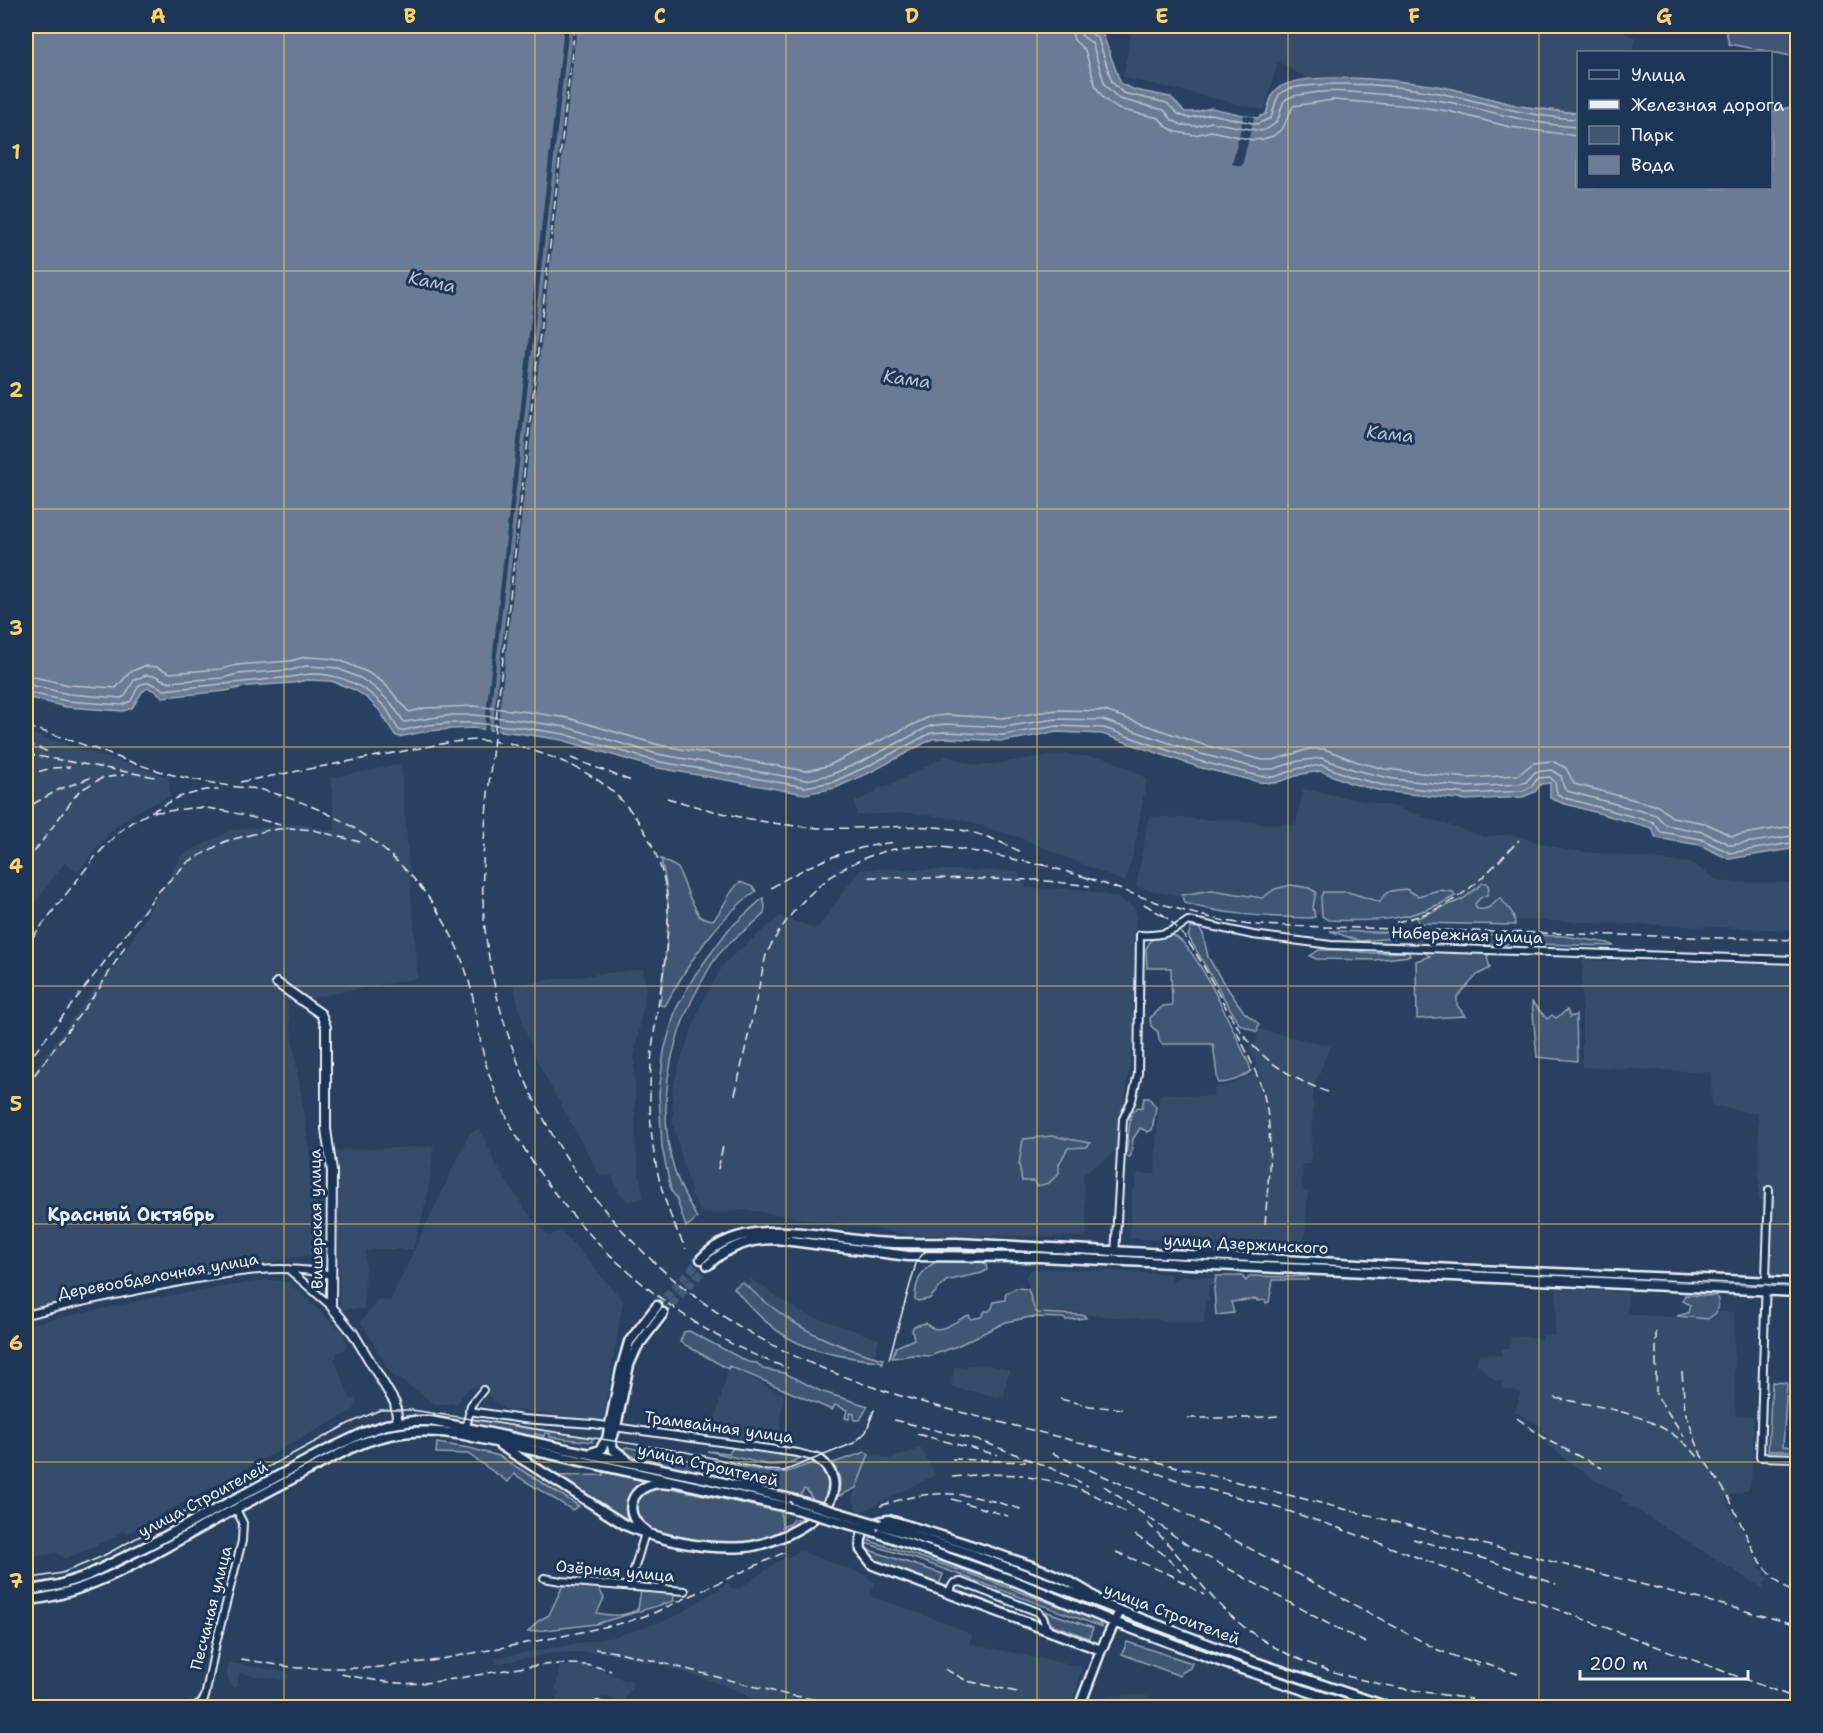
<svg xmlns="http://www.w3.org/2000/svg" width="1823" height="1733" font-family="'Shantell Sans',sans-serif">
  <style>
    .built { fill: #364d6b }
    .green { fill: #415774; stroke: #94a4b6; stroke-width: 1.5 }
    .water { fill: #6b7c95; stroke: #9dabbd; stroke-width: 1.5 }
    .pier { fill: #294061 }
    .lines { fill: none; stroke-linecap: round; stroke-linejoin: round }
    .shore { stroke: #b6c2d0; stroke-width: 1.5 }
    .secondary-tunnel { stroke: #465b78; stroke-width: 8; stroke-dasharray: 8 4; stroke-linecap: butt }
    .minor-casing { stroke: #e8f1f8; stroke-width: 10 }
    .tertiary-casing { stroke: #e8f1f8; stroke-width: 12 }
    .secondary-casing { stroke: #e8f1f8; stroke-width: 13 }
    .minor { stroke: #1d3557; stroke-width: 6 }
    .tertiary { stroke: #1d3557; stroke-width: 8 }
    .secondary { stroke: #1d3557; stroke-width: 8 }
    .tram { stroke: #e8f1f8; stroke-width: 1.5 }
    .rail { stroke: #e8f1f8; stroke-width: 1.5; stroke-dasharray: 9 4.5; stroke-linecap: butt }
    .secondary-bridge-casing { stroke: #e8f1f8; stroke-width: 13; stroke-linecap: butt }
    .secondary-bridge { stroke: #1d3557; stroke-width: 8 }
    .grid { fill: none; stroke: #ffd166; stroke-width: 1.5; stroke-opacity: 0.55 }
    .labels { text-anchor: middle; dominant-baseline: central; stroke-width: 6; stroke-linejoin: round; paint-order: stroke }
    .street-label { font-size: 16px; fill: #e8f1f8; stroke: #1d3557 }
    .water-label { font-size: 18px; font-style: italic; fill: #b6c2d0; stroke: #1d3557 }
    .neighbourhood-label { font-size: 18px; font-weight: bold; fill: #e8f1f8; stroke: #1d3557 }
    .neatline { fill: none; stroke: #ffd166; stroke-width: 2 }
    .grid-label { font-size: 20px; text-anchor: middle; font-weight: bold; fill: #ffd166 }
  </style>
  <rect width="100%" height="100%" fill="#294061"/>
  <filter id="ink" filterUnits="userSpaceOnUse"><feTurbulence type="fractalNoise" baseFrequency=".0167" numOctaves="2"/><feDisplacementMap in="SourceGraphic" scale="12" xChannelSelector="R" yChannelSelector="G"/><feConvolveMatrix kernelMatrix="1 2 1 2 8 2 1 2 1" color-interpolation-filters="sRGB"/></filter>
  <g filter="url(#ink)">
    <path class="built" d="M1128,26H1626L1625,33L1636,38L1632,52H1578V113L1515,105L1452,89L1417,83L1333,77L1308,79L1278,62L1264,110L1123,77L1132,27Z
      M26,732L169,777L170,797L147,806L124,820L111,831L78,872L65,862L26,915Z
      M1059,754L1106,758L1147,778L1133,854L1125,882L1018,837L955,818L909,813L857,815L855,802L876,792L879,787L884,788L946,756L977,766Z
      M401,764L418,978L287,1002L306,1127L322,1253L180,1278L26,1313V1081L108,971L112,973L182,855L232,830L299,824L335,831L331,778Z
      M1303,789L1395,807L1484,837L1510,834L1566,850L1691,863L1721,882L1797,883V930L1529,920H1410L1408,915L1274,913L1209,903L1136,887L1149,816L1296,825Z
      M860,869L1018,871L1026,888L1078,889L1116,897L1136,909L1132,1049L1117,1150L1083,1175L1087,1237L915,1235L747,1210L701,1213L693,1199L673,1124V1088L678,1068L702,1002L725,962L780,916L817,929Z
      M1582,960L1797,966V1277L1770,1276L1773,1203L1759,1200L1758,1114L1712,1105L1711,1072L1582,1067Z
      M643,969L646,990L634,1057L636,1151L643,1198L628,1202L619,1193L612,1176L601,1177L541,1069L525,1030L513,984Z
      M1259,1029L1330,1046L1313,1089L1311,1164H1303L1301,1190L1308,1191L1304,1250L1130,1238L1132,1189L1135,1187L1136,1174H1155L1159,1095L1162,1093L1213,1097L1214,1087L1229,1085L1254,1074L1256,1077L1260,1075L1249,1047L1256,1042Z
      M479,1128L497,1167L531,1218L549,1236L561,1230L623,1301L603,1420L504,1409L478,1385L468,1388L456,1405L452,1403L437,1405L391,1374L361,1322L379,1299L390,1301L469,1134Z
      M434,1146L428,1194L413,1249H378L366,1251L364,1309H340L337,1151Z
      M1033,1269L1091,1270L1170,1274L1171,1283L1182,1276L1213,1278V1285H1208L1209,1301H1206L1204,1323L1088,1315L1077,1312H1038L1025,1276Z
      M751,1279L800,1312L879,1339L875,1355L801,1333L749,1288L748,1284Z
      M268,1280L288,1282L344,1333L347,1345L346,1349L336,1353L337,1357L334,1358L350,1399H356L355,1409L128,1533L122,1531L115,1537L65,1559L57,1553L26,1558V1325L153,1298Z
      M1557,1289L1628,1292L1627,1314L1711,1320L1718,1316V1312H1734L1735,1416L1753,1417V1456L1751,1479L1748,1490L1725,1497L1759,1565L1757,1567L1765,1572L1764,1575L1768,1578L1762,1588L1621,1500L1623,1495L1595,1480L1565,1459L1543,1440L1546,1434L1541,1432L1543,1427L1515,1412L1521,1392L1502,1388V1381H1496L1476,1363L1479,1354L1501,1356L1502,1348H1510L1511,1336L1538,1338L1539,1340H1542L1543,1335L1554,1336Z
      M967,1365L994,1366L1011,1371L1007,1377L1004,1396L1000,1395L999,1397L951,1387L954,1367L966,1368Z
      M729,1366L784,1395L781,1416L779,1443L711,1434Z
      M921,1448L935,1475L859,1513L852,1499L869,1453L889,1459Z
      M798,1550L862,1574L875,1583L870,1596L949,1624L972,1635L970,1644L1082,1667L1071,1707H788L755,1701L739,1691L712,1681L661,1665L611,1653L584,1652L554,1653L496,1664L495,1658L614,1637L664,1621L681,1613L728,1583L731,1588L739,1589L777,1562L795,1554Z
      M229,1663L287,1672L289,1679L282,1680L239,1673L238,1685L234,1688L229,1683L226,1669Z
      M577,1665L599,1668L626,1681L628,1679L634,1683L622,1705L607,1697L600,1698L594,1707H559L554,1703L560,1693L556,1689L559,1667Z
      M1143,1695L1173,1707H1093L1096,1700L1109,1696Z"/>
    <path class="green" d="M1725,26H1797V57L1729,44Z
      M661,859L678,868L689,896L700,917L713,920C725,908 726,894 740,882L753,887L756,891C716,919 688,964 665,1006L660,1005C665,951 675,914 661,859Z
      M1483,883H1487L1489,889L1487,895L1480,898L1475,904L1477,909C1488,911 1492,905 1500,898C1508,907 1515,913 1515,925L1418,923L1417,918L1463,899Z
      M1291,885L1309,888L1316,892L1313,907L1315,917L1310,918C1267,917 1225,915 1184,903L1182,895L1212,890L1262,898L1275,889Z
      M1406,889L1418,896L1439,890L1453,892L1455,896C1413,921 1376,922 1328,920L1322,916L1321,897L1323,892H1348L1380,902C1385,890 1393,890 1406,889Z
      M763,898L765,906L764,914C750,928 732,938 719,954C711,963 706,975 700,985C668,1042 656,1109 675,1172C680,1188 689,1203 697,1218L686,1227L676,1197L671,1191L662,1147L659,1093L664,1051L676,1009L695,975L728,930Z
      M1198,927L1203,934L1208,957L1221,979L1244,1012L1259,1024L1257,1032L1239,1024L1188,936L1191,928Z
      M1330,931L1510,935L1513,937L1508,944L1497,945L1404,937L1360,941Z
      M1171,935C1195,939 1237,1039 1249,1064L1251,1071C1243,1078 1229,1083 1218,1083L1213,1044H1162L1159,1040L1158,1032L1151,1026L1150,1018L1163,1006L1172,1005L1171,968H1147L1146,949L1151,940Z
      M1526,935L1564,936L1608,943L1614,946L1536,944Z
      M1319,950H1346L1370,953L1409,952L1410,956L1374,960L1316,959L1310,956Z
      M1430,950L1491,952L1487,957L1490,968L1477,975L1457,997V1005L1465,1016L1417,1019L1416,961L1430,956L1423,952Z
      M1532,1002L1547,1019L1552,1015L1556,1018L1567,1010L1570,1017L1576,1015L1577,1061L1537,1057Z
      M1144,1098H1149L1156,1107L1152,1130L1148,1132L1140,1128L1133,1139L1131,1155L1129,1158L1126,1155L1131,1113L1138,1107L1142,1108Z
      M1052,1136L1090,1143L1087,1147L1068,1148L1059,1164V1173L1049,1183L1037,1186L1034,1181H1022L1019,1164L1023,1139Z
      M942,1260L981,1261L986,1264L987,1270L982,1273L946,1281L929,1299L918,1301L915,1299C915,1280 924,1265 942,1260Z
      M1216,1276H1242L1246,1281L1250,1276L1285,1277L1306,1276L1308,1280H1273L1269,1302L1266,1303L1265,1300L1257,1301V1299L1231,1302L1234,1313L1216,1315L1214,1289Z
      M742,1282C788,1324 823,1343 883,1359V1364L880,1361C811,1355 777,1342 734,1288Z
      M1016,1288L1028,1289L1035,1311L1038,1313L1084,1315L1086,1318L1066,1320L1063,1318L1030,1317L1006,1322L957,1346L930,1356L912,1355L892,1358L896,1347L914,1339L912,1330L914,1326L926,1323C938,1338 955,1320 969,1315L971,1319L981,1317L985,1311H989L992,1308L994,1302L1005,1300L1006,1293Z
      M1685,1295L1717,1296L1719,1300L1716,1313L1708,1319L1677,1316L1688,1313L1690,1305L1683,1301Z
      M689,1331L748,1362L757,1363L763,1369L785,1373L820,1391L868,1406L860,1420H854V1414L851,1413L849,1419L845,1418L847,1410L835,1405L832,1410L729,1366L728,1369L680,1342L684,1332Z
      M1772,1382L1787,1383L1783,1446L1793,1447L1795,1424H1797V1451H1768Z
      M471,1419L592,1438V1442L550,1437V1434L545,1433L544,1436L535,1434V1436H529L473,1424Z
      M437,1443L469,1448L499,1456L579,1506L572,1510L514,1474L508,1482L468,1454L436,1453Z
      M626,1447L704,1463L706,1459L774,1473L787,1472L813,1463C827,1471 835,1487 825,1501C818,1514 778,1537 764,1541C736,1547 706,1542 678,1537C669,1535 659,1535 651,1531C646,1528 641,1523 637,1520L635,1503L642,1491L661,1486L781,1512L782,1527L790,1524L793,1519H801L813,1500L807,1490L804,1489L799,1497L619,1452Z
      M734,1447L801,1458L787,1464L769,1465L707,1451L729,1453Z
      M865,1452L869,1454L856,1488L839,1496L840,1479L833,1463Z
      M605,1471L651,1481L634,1492L635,1527L555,1476L603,1475Z
      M867,1536L871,1537L870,1541C949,1565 1022,1592 1098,1621L1102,1627L919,1560L865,1543Z
      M866,1549L943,1574L939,1585L876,1562Z
      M564,1583L598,1587L604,1598L597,1613C613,1616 624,1617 638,1609L641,1590L673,1591L674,1601L596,1624L528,1632L538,1621L549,1615Z
      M1045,1611L1093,1628L1089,1638L1051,1624Z
      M1127,1642L1192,1663L1190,1668L1181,1673L1180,1676L1122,1654Z"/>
    <path class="water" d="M26,26H1083L1100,31L1103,35L1121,84L1135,90L1170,97L1185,112H1195L1211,108L1257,118L1266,114C1269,106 1270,94 1277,89C1302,68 1420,82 1453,89C1474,94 1494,100 1515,105C1536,109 1557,111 1578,113V188H1770L1771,112L1797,105V848L1729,859L1700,845L1656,838L1652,828L1562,803L1550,798V783L1541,784L1535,792L1523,797L1467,800L1381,791L1350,783L1321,771L1302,774L1275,783L1259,782L1198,767L1102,734L1057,732L1004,741L945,738L932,739L871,772L835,788L805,794L653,767L562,740L517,733L473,728L452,729L428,731L399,737L395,735L380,711L368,699L355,690L331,681L307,680L293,683L248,686L226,691L163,697L155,691L148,688L142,692L132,708L123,711L66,707L26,697Z"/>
    <path class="pier" d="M564,26H569L488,733L484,732Z
      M573,26H577L497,733H492Z
      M1244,115L1254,117L1242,166L1232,164Z"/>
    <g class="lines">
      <path class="shore" d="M1070,26L1074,40L1085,50L1096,87L1104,99L1118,109L1159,118L1166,126L1176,132L1195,135L1211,131L1253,140L1263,139L1273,136L1283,128L1293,106L1333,100L1414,106L1448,111L1510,127L1578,136
        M1079,26L1082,36L1092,43L1105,85L1119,99L1164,110L1172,120L1182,125L1196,126L1211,122L1261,131C1287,124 1276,104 1288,98C1293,95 1300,95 1306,94C1326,90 1345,92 1365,93C1393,95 1420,97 1448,102C1491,111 1534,125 1578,127
        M1087,26L1089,32L1098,38L1112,82L1123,93L1167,103L1178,114L1188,118L1211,114L1257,124L1271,118C1274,110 1275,98 1281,93C1290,86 1306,86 1317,85C1356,82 1414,87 1453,96C1494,105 1536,118 1578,119
        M26,675L69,685L116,688L130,672L144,666L157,667L170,673L221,669L237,665L290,661L305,657L325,658L339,660L367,672L384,683L409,712L426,708L473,706L521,711L568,718L659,745L806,771L827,766L929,717L946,715L1002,718L1056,710L1105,711L1204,745L1262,760H1273L1309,749H1324L1358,762L1385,769L1468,778L1518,775L1533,763L1552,761L1566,768L1574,784L1658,806L1672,817L1705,823L1732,836L1798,825
        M26,684L68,694L121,698L125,696L134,680L146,675L156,676L167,682L223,678L238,674L291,670L306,666L324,667L336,668L360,678L375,688L391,703L404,722L452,715H475L519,720L566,727L657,754L806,780L830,775L865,760L930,726L946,724L1003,727L1056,719L1103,720L1201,754L1261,769H1273L1299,761L1321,758L1355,770L1394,779L1468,787L1520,784L1526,782L1535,772L1551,770L1561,776L1564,788L1567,791L1656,815L1666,825L1703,832L1731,845L1798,835
        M26,692L67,701L122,705L131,701L139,685C150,680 156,685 164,690L292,677C326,668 362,681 385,707C391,714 394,724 400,731L427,725L452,723H474L518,727L564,734L655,761L805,787L833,782L868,766L931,733L945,732L1003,735L1057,726L1104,728L1199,761L1260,776L1274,777L1300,768L1322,765L1352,777L1382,785L1468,794L1522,791L1531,787L1538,778L1550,777L1555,782L1557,794L1565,798L1653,822L1661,832L1701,839L1730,853L1798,842"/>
      <path class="secondary-tunnel" d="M657,1306L701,1259
        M663,1313L708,1265"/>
      <g class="minor-casing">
        <path id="minor" d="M1769,1190L1760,1457L1798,1458
          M1115,1255L1123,1119L1132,1100L1138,1074L1140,935C1161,936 1171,933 1188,921L1253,935L1331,945L1798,960
          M288,1269L331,1306
          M26,1315C77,1302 128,1292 180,1282C229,1273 282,1262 331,1275
          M469,1411L523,1419L593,1424L798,1453L817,1458
          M466,1427L471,1405L483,1390
          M544,1578L561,1581L685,1591
          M629,1587L645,1533
          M948,1593L954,1583L961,1582L1038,1612L1043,1618L1047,1630
          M190,1708L201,1703L205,1697L216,1643L242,1541L243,1523L236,1509
          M596,1708L598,1705"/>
      </g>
      <g class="tertiary-casing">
        <path id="tertiary" d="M277,983L321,1014L326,1027V1129L332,1171L331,1306L353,1333L395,1403L398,1423"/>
      </g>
      <g class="secondary-casing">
        <path id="secondary" d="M701,1259C743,1214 819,1237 874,1242C901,1244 929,1243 957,1243L1453,1269L1798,1283
          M708,1265C727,1247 749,1239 776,1239L908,1256L1039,1257L1798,1292
          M500,1445L625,1525C661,1541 706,1550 746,1547C775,1544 840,1516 833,1480C831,1471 825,1463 817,1458
          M591,1453L600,1450L607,1439L621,1370L629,1342L657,1306
          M626,1459L613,1449L611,1441L616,1427L629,1365L637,1347L663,1313
          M880,1525L971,1554L1255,1662L1391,1708
          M646,1531C616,1511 636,1478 669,1484
          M873,1531L1017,1582L1114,1622L1230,1665L1357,1708
          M26,1591L59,1585L86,1576L151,1544L321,1453L363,1433L386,1425L414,1421H430L457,1426L704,1478L795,1500
          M1096,1598C1071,1579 1038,1568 1008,1558C969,1544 929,1532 889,1520C871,1522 858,1530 861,1550L873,1565L1101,1650
          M26,1600C86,1597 160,1550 213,1521C259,1496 305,1472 351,1448C388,1431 423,1428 464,1435L788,1507
          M1079,1708L1101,1650L1120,1611"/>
      </g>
      <use href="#minor" class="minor"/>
      <use href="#tertiary" class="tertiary"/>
      <use href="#secondary" class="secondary"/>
      <path class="tram" d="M889,1359L917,1260L926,1251L939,1248L1798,1286
        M26,1579L62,1573L101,1557L348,1424L380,1410H412L686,1452L766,1470L784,1471L854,1443L866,1432L874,1410"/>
      <path class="rail" d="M575,26L491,764C485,824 478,885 487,945C511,1109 609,1253 754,1335C814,1369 881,1392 948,1409L1708,1601L1798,1625
        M26,727C73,738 116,759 163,772C187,779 212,783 237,787C244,788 251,788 258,789C307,801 354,822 391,856C431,891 460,941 472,993C477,1019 480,1046 488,1071C529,1198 663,1326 788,1368
        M26,743L49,752
        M509,743C538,752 567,761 593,777C641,807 671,867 668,924C666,971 654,1017 651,1064C647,1132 654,1188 686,1249
        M26,754L155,777
        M571,758L634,782
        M26,775L52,768L70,767
        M240,782L452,742L476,740L500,742
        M667,798C716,813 768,825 820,828C870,830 921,821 970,832C988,836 1005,844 1021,852
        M33,804L60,789L90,778
        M154,812C170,812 185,807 202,808C228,809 255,819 281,825
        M26,863L79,791L102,778L124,775
        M1040,864L1095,880
        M869,877L1038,880L1090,886
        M1087,878C1141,896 1193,918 1251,925L1798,940
        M771,888C810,863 850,847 896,842
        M1144,904L1167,918
        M1161,913C1199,943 1213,991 1240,1030C1261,1060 1294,1080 1328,1092
        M1396,922C1456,909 1479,882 1519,840
        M32,938L95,857L119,832L132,822L179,797L206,790H219
        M1237,1032C1247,1053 1258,1074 1264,1096C1275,1138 1267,1185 1265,1227
        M26,1064L159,891L188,862L226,841L269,830L291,828L313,830L360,842
        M26,1086L99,989L127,943
        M735,1095L766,955C792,901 841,857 901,848C944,841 1004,858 1047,866
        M718,1169L723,1146
        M1656,1332V1395L1684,1436
        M1682,1372L1685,1411L1701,1455L1728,1496L1756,1556L1773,1577L1798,1597
        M1555,1398C1607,1408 1662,1414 1698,1457
        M1060,1399L1090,1406L1123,1409
        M1188,1418H1246L1280,1416
        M1517,1418L1547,1440L1602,1468
        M894,1420L984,1442L1053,1469L1088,1486
        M917,1434L998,1455
        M1052,1453L1173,1507L1438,1650L1479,1665
        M952,1459L1026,1462
        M1118,1460L1189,1484L1282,1509L1333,1526L1798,1699
        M952,1477L987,1474L1023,1475
        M1028,1477C1065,1482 1097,1493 1128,1514
        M1104,1486L1193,1549L1321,1620L1366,1643
        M952,1499L1008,1516
        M880,1506C936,1486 968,1493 1024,1510
        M1147,1523C1178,1550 1199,1587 1230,1615C1295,1675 1388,1687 1472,1699
        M1135,1535L1162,1553L1181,1572
        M1413,1539L1485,1559L1556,1584
        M1116,1552L1171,1575L1204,1595
        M595,1649L623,1653L788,1695L868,1708
        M241,1659L297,1668H371L431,1661L558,1637L627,1622L656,1612L785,1552
        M1472,1660L1518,1674
        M945,1669L967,1681L1022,1693
        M341,1674C367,1679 393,1685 419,1683C475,1680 559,1651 611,1671"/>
      <g class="secondary-bridge-casing">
        <path id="secondary-bridge" d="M795,1500L880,1525
          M788,1507L873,1531"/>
      </g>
      <use href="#secondary-bridge" class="secondary-bridge"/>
    </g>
  </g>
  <path class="grid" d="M284,26V1708M535,26V1708M786,26V1708M1037,26V1708M1288,26V1708M1539,26V1708M26,271H1798M26,509H1798M26,747H1798M26,986H1798M26,1224H1798M26,1462H1798"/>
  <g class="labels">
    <g class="street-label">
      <text transform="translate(1467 935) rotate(2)">Набережная улица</text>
      <text transform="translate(316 1219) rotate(-91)">Вишерская улица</text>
      <text transform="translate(1246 1244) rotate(3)">улица Дзержинского</text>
      <text transform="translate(158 1276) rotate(-10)">Деревообделочная улица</text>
      <text transform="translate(719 1427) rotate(8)">Трамвайная улица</text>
      <text transform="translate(708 1465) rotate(13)">улица Строителей</text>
      <text transform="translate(203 1499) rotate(-28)">улица Строителей</text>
      <text transform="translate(615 1571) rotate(5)">Озёрная улица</text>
      <text transform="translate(211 1608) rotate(-76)">Песчаная улица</text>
      <text transform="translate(1172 1614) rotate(21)">улица Строителей</text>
    </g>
    <g class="water-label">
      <text transform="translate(432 282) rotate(12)">Кама</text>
      <text transform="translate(907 379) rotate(8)">Кама</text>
      <text transform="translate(1390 434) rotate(6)">Кама</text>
    </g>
    <g class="neighbourhood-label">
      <text x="131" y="1215">Красный Октябрь</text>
    </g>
  </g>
  <rect width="1823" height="1733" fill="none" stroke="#1d3557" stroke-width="66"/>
  <rect x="1577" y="51" width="195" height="138" fill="#1d3557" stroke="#6e8097" stroke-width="1.5"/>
  <rect x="1589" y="70" width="30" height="9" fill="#1d3557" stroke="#6e8097" stroke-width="1.5"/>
  <text x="1631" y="81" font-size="18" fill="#e8f1f8">Улица</text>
  <rect x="1589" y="100" width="30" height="9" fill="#e8f1f8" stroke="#6e8097" stroke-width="1.5"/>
  <text x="1631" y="111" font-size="18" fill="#e8f1f8">Железная дорога</text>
  <rect x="1589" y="126" width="30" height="18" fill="#415774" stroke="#6e8097" stroke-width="1.5"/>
  <text x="1631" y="141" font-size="18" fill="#e8f1f8">Парк</text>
  <rect x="1589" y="156" width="30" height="18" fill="#6b7c95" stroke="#6e8097" stroke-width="1.5"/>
  <text x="1631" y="171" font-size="18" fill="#e8f1f8">Вода</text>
  <path d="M1580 1670v9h168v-9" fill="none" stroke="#e8f1f8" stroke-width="3"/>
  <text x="1589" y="1670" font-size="18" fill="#e8f1f8" stroke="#1d3557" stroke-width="4.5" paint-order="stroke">200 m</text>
  <rect x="33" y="33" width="1757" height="1667" class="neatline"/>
  <g class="grid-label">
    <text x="158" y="23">A</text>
    <text x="410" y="23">B</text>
    <text x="660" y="23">C</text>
    <text x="912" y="23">D</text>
    <text x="1162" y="23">E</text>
    <text x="1414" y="23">F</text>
    <text x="1664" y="23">G</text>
    <text x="16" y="159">1</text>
    <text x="16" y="397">2</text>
    <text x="16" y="635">3</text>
    <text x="16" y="873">4</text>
    <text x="16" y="1111">5</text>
    <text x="16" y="1350">6</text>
    <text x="16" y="1588">7</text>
  </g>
</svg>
